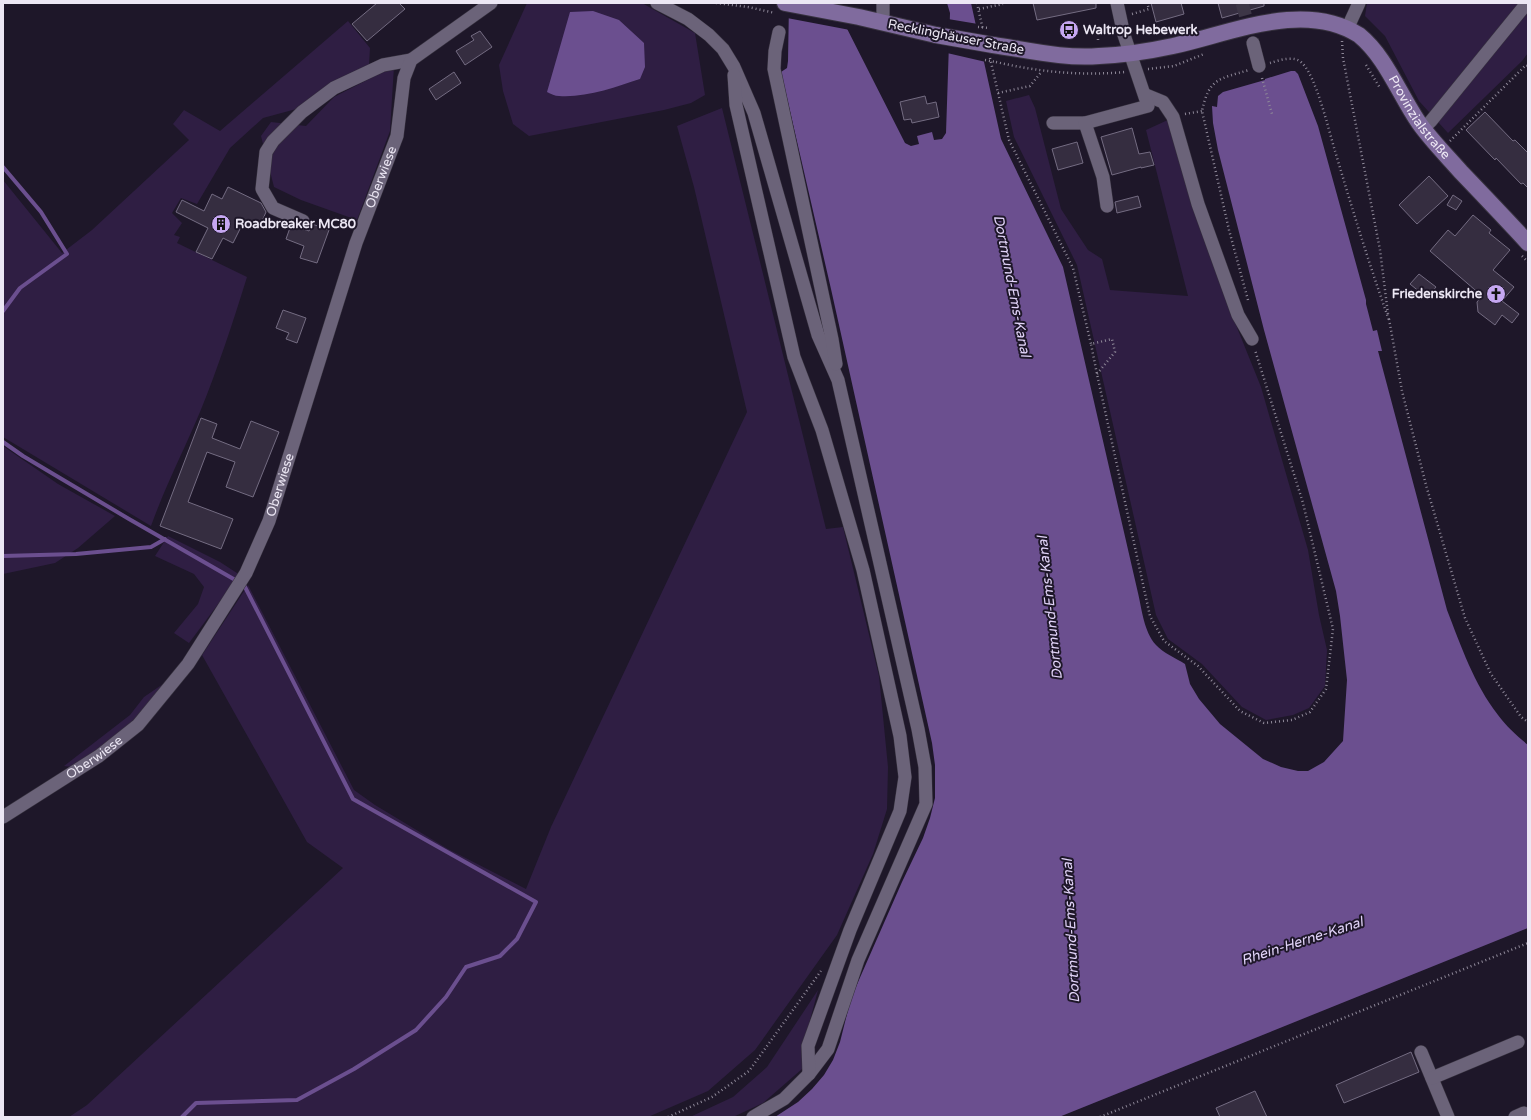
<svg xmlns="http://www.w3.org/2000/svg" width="1531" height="1120" font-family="'Varela Round',sans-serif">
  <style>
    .green { fill: #2f1e43; fill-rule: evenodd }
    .water { fill: #6b4f8f }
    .pier { fill: #1e1729 }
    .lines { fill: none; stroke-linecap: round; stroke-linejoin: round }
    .stream { stroke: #6b4f8f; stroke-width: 4 }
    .building { fill: #352d40; stroke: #746c82 }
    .minor-tunnel { stroke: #3d3647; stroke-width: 13; stroke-dasharray: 13 6; stroke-linecap: butt }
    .minor-casing { stroke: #36313e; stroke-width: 14 }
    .major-casing { stroke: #36313e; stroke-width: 18 }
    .path { stroke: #8e8898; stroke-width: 2.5; stroke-dasharray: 1 3; stroke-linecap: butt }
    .minor { stroke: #6b6379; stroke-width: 13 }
    .major { stroke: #806b9e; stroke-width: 16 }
    .major-bridge-casing { stroke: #36313e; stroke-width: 18; stroke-linecap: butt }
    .path-bridge { stroke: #8e8898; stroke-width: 2.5; stroke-dasharray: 1 3; stroke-linecap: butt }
    .major-bridge { stroke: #806b9e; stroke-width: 16 }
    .labels { text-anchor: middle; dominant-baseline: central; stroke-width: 4; stroke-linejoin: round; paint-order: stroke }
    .poi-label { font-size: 13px; font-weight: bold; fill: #ece7f4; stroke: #1e1729; text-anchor: start }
    .street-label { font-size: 13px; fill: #ece7f4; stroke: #1e1729 }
    .water-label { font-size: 14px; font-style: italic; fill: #e1d3f8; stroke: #1e1729 }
  </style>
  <rect width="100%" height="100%" fill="#1e1729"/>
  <path class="green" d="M527,3H642L695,33L705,95L691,103L664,110L529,136L513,124L503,91L499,65ZM640,79C613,88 586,95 557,96Z
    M1367,3H1528V53L1522,61L1448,133L1419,101L1385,36L1365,16Z
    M348,21L370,48L369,65L300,108L263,118L230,148L197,204L181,198L172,213L182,223L174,235L180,237L177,243L247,277C233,322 218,368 200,412C184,450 165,487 151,526L3,437V180L62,253L92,230L189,140L173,124L184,110L220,131Z
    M394,66L390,131L357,220L301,200L274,187L261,136L271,122L306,126L334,97Z
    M1029,95L1035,108L1061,209L1088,250L1102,259L1110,290L1188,296L1146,130L1170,119L1203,228L1238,330L1261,387L1308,550L1319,615L1327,650L1325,686L1309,708L1293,715L1266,720L1242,707L1202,664L1168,639L1156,615L1077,265L1014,137L1006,101Z
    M722,108L826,529L843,527L879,676L888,767L887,809L873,854L837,935L755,1050L708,1091L648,1117H69L87,1105L343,868L307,842L202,655L248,585L354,790L375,805L448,849L526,889L551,827L747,412L694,187L677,126Z
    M3,446L58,484L115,516L78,548L55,563L3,574Z
    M168,536L220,562L240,575L189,643L174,633L198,604L204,587L194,574L155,556Z
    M163,684V690L111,743L79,768L64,766L130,715L144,697Z
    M818,990L804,1043L802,1069L763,1103L733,1117H690L733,1097L767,1067Z"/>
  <path class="water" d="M789,3H834L905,143L911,146L919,144L917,136L932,132L934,140L942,139L946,133L950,13L947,3H971L1001,139L1063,267L1138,593C1142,610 1144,632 1156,645C1163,653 1176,658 1185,664L1190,684L1199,699L1220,724L1263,759L1281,767L1298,771H1308L1324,762L1343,741L1347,680L1340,616L1336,591L1264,330L1218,150L1213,123L1212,106L1217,107L1218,96L1223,92L1265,80V79L1291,71H1295L1298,74L1318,126L1366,300V304L1373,331L1377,330L1382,351H1378L1447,610C1461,646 1474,684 1498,715C1506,726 1517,736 1528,745V928L1059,1117H775L798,1102L812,1089L824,1075L833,1060L840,1042L851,998L902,882L923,838L930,818L935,798V765L932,743L831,289L781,72L787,68L788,61Z
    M593,11L619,20L644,43L645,67L640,79C616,87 585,98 559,96C555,96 551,94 547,92L570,12Z"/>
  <path class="pier" d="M787,3H836L850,30L787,18Z
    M948,19L978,24L986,62L947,53Z"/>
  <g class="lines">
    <path class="stream" d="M3,167L41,212L67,254L20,288L3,311
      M3,442L23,456L129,519L244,585L353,799L536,902L517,939L500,956L466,967L446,997L416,1030L354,1069L297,1100L196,1103L182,1117
      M3,556L76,554L151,547L165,539"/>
  </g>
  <path class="building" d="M377,3H399L405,9L367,41L352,24Z
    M1033,3H1096V8L1037,20Z
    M1151,3H1181L1184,14L1156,22Z
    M1218,3H1264V6L1222,18Z
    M480,31L492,47L465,65L456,51L474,40L471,36Z
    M454,72L461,83L436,100L429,89Z
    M925,96L927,104L936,102L939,117L912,123L911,119L904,120L900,102Z
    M1485,112L1513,141L1515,140L1528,153V188L1523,183L1521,184L1496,158L1495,160L1466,130Z
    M1132,128L1139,154L1150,152L1154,165L1141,168V167L1112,175L1101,137Z
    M1077,142L1083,163L1058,170L1052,149Z
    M1429,176L1448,196L1417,224L1399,205Z
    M228,187L261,203L266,212L259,228L244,221L233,243L223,238L212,259L196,252L208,228L176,212L182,200L204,211L212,194L222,199Z
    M1453,195L1462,201L1456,210L1447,205Z
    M1138,196L1141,207L1117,213L1115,202Z
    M1473,215L1491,230L1489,233L1510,250L1493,270L1514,287L1502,301L1519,314L1512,323L1502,315L1495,325L1478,312L1477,302L1482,296L1430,251L1448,230L1455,236Z
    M312,224L329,230L317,263L300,258L304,246L286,239L291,225L309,231Z
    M1419,274L1436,287L1427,298L1410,284Z
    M283,310L306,318L297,343L286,339L289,333L276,328Z
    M201,418L217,424L212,438L240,449L251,421L279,432L253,497L226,487L235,462L207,452L188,502L233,519L221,549L160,526Z
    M1411,1052L1419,1072L1344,1103L1336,1085Z
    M1255,1091L1267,1117H1220L1216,1108Z"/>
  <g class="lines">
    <path class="minor-tunnel" d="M1242,3L1253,43"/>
    <g class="minor-casing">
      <g id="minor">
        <path d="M657,3L688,19L709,35L723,49L734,67L754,113L818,335L838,380L918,729L925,767L926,804L858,960L828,1049L809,1074L784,1099L753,1117"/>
        <path d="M883,23V3"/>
        <path d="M1348,27L1359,3"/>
        <path d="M779,32L775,51L774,69L832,339L836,364"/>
        <path d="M1253,43L1259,66"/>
        <path d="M734,75L736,105L794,357L822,430L863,570L900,736L905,777L900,811L850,930L808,1046L809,1074"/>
        <path d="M1146,95L1163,102L1173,117L1198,204L1238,315L1252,339"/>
        <path d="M1053,123H1085L1148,106L1124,35L1117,3"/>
        <path d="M1085,123L1103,177L1107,206"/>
        <path d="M1423,129L1431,121L1527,3"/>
        <path d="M303,221L273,208L262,189L266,152L273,141L302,112L334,88L383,65L411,60"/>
        <path id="s1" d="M3,817L99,756L138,725L188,664L246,573L269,521L356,243L397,136L404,78L411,60L491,3"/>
        <path d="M1421,1052L1448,1117"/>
        <path d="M1432,1078L1518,1042"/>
        <path d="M1515,1117L1524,1113"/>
      </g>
    </g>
    <g class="major-casing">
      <g id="major">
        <path d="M785,3L859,17L936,35"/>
        <path id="s2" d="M993,45C1028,50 1064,59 1099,56C1124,55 1150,51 1173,46C1232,33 1304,0 1359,35C1386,57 1399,94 1419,123C1431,140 1447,156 1461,172C1484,196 1506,219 1528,243"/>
      </g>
    </g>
    <path class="path" d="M716,3L748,7L775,13
      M977,3L983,30
      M979,9L1003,4
      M1132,14L1149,9L1147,3
      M1098,35V43
      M1342,41L1343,58L1380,250L1388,314
      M990,58L1009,140L1073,268L1091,344
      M996,62C1039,72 1081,76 1125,72
      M1270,63C1280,60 1295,55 1302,63C1316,76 1329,131 1335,151C1352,208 1369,264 1389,320
      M1366,65L1380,88
      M1148,69L1174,66L1204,54
      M1262,78L1272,114
      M998,93L1030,86L1042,71
      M1185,114L1202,111
      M1450,141L1526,65L1528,66
      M1522,256L1528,262
      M1248,300L1229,230L1202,111C1209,78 1219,79 1249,70
      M1389,319L1402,391L1426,485L1465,618L1491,674L1521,717L1528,722
      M1097,374L1115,352L1112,339L1091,344L1097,374L1150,616L1164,641L1198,666L1240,711L1264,723L1292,720L1310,712L1326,689L1333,629L1303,503L1255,350
      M668,1117L712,1097L749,1071L821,971
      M1100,1117L1528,943"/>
    <use href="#minor" class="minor"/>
    <use href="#major" class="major"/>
    <g class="major-bridge-casing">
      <path id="major-bridge" d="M936,35L993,45"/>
    </g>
    <path class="path-bridge" d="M978,27L990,28
      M985,60L996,62"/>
    <use href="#major-bridge" class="major-bridge"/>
  </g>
  <defs>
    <g id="bus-disc" transform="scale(1)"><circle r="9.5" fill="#c5a7f1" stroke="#1e1729"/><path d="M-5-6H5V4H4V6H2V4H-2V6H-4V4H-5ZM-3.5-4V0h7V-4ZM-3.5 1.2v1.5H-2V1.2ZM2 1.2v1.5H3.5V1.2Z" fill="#111"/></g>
    <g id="building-disc" transform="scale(1)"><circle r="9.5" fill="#c5a7f1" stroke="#1e1729"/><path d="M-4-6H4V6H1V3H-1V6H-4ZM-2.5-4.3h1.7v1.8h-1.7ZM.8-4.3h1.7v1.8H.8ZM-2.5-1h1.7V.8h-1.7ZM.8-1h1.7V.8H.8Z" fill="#111"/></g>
    <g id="church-disc" transform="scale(1)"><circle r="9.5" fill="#c5a7f1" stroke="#1e1729"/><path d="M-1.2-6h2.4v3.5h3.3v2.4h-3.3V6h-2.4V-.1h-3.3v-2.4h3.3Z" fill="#111"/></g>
  </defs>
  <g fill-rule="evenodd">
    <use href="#bus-disc" x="1069" y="30"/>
    <use href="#building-disc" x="221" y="224"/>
    <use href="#church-disc" x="1496" y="294"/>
  </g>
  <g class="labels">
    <g class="poi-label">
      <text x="1083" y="30">Waltrop Hebewerk</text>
      <text x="235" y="224">Roadbreaker MC80</text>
      <text x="1482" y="294" text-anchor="end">Friedenskirche</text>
    </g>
    <g class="street-label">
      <text transform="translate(956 37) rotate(11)">Recklinghäuser Straße</text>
      <text stroke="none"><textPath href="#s2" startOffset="476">Provinzialstraße</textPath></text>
      <text stroke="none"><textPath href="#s1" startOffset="769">Oberwiese</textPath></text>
      <text stroke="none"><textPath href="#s1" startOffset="445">Oberwiese</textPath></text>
      <text stroke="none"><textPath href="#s1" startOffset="109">Oberwiese</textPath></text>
    </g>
    <g class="water-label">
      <text transform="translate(1012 286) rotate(79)">Dortmund-Ems-Kanal</text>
      <text transform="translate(1050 608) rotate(-96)">Dortmund-Ems-Kanal</text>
      <text transform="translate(1071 931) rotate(-93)">Dortmund-Ems-Kanal</text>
      <text transform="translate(1302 941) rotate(-18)">Rhein-Herne-Kanal</text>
    </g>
  </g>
  <rect width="1531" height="1120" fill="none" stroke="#ece7f4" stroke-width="8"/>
</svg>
